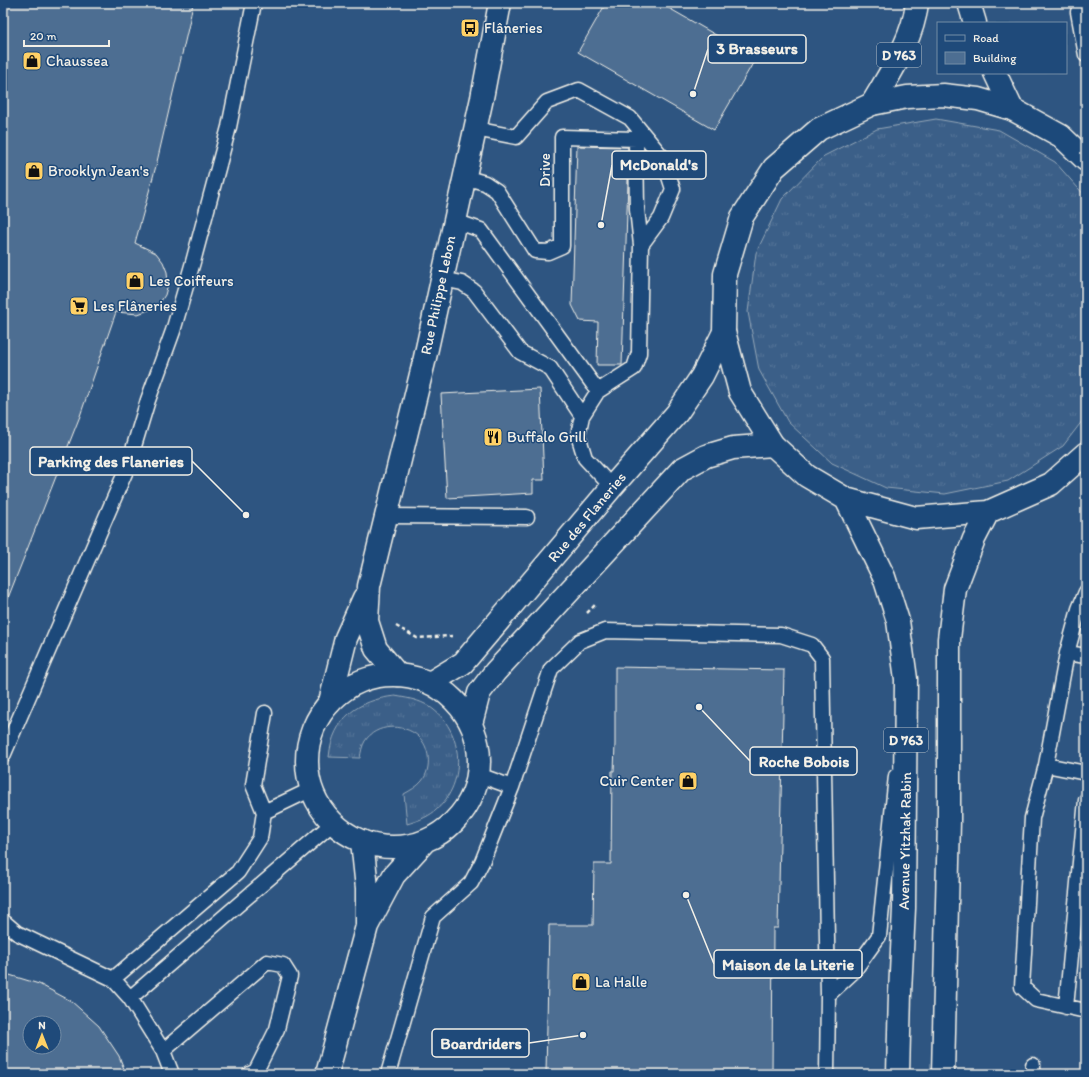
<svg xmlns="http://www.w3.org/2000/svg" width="1089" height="1077" font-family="Itim,sans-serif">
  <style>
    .built { fill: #2d5581; fill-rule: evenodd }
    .grass { fill: url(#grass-tufts); stroke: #97a8b8 }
    .building { fill: #4d6e92; stroke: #f4f1e8; fill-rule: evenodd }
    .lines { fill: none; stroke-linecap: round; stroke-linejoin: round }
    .lane-casing { stroke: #f4f1e8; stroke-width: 17 }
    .street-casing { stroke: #f4f1e8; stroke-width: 25 }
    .secondary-casing { stroke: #f4f1e8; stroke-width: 25 }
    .primary-casing { stroke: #f4f1e8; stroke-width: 25 }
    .highway-casing { stroke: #f4f1e8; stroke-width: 25 }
    .path { stroke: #f4f1e8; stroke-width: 2.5; stroke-dasharray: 4 3; stroke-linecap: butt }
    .lane { stroke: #1f4a7a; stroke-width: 14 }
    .street { stroke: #1f4a7a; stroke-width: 22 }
    .secondary { stroke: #1f4a7a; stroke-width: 22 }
    .primary { stroke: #1f4a7a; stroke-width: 22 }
    .highway { stroke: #1f4a7a; stroke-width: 22 }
    .labels { text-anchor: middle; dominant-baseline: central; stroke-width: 3; stroke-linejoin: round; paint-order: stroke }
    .shield { fill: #1f4a7a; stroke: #b4bfc7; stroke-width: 1 }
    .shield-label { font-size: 14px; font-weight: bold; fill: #f4f1e8 }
    .poi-label { font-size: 15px; fill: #f4f1e8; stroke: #1f4a7a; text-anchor: start }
    .street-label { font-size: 15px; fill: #f4f1e8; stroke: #1f4a7a }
    .leader { fill: none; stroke: #f4f1e8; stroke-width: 1.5 }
    .callout-dot { fill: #f4f1e8; stroke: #1f4a7a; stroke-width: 1.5 }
    .callout { fill: #1f4a7a; stroke: #f4f1e8; stroke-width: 1.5 }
    .callout-label { font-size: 16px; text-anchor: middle; font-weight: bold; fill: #f4f1e8 }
  </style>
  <defs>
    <pattern id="grass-tufts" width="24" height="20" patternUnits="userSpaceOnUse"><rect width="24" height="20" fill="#3a5f88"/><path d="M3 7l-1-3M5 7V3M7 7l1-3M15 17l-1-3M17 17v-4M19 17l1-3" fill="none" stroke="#577699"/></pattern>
  </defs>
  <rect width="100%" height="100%" fill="#1f4a7a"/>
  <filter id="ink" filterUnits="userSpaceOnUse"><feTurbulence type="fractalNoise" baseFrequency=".025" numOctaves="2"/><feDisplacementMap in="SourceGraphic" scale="8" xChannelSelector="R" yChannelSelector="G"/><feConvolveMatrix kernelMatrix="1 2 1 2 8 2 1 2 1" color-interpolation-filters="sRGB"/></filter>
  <g filter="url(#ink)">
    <path class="built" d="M3,3H1086V1074H3ZM938,23H1066V73H938ZM30,1023H54V1047H30Z"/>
    <path class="grass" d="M936,119L999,130L1055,162L1086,197V416L1063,446L1008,481L945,494L886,488L832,463L788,422L759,370L748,312L756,253L782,199L824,156L877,129Z
      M395,696C406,698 415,699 425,704C464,725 469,783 435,811C426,818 417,821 407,824L404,794C411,790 417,787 422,781C432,768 430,747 418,736C403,723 376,724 365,741C362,746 361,752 360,758L329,757C333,718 358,700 395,696Z"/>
    <path class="building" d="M3,3H193L189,24L156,166L135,243L156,253L163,262L167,272L168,284L165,295L159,304L149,310L138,314L116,312L80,416L4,608L3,607Z
      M606,3H660L756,58L714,130L578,52Z
      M577,146L628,147V181L622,365H597L598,322L580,321L572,305Z
      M540,389L544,480H533V493L447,498L441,394Z
      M615,667L784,670L778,928H773L772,1074H546L549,925H593L594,864H611L612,771H614L615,744Z
      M3,973L39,984L71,1001L99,1026L119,1056L126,1074H3ZM30,1023H54V1047H30Z"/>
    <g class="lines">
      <g class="lane-casing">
        <path id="lane" d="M1081,3L1078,12L1086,55
          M475,129L516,137L547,102L579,90L630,118L663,158L673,189L661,218L641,245
          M455,221L481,230L598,391L634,368L639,353L641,245L637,209L636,139L562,137V246L548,252L535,251L497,191L485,183L464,177
          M442,279L462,283L474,291L520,352L550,368L582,416
          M598,391L582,416L578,435L585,458L612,487
          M386,516L527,517
          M1086,592L1079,609L1067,653L1046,765L1032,818L1022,987L1036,1000L1086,1011
          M1067,653L1086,656
          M3,756L128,466L148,400L173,331L193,262L229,127L254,3
          M1046,765L1086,773
          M479,775L512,787
          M264,812L253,785L265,713
          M3,921L17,933L113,979L130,998L163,1051L172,1074
          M113,979L238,872L260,838L264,812L312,789
          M828,995L854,971L879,936L896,776
          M130,998L333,823
          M1066,1007L1086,800
          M163,1051L267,962L283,965L290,976L277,1029L256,1071L250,1074
          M1033,1065V1074
          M388,1074L433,917L471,883L482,862L512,787L551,669L580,641L605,631L781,635L812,645L822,658L828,995L827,1074"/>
      </g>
      <g class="street-casing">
        <path id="street" d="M398,675L376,649L367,621L369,586L424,362L482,98L500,3
          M330,702L346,638L364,598"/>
      </g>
      <g class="secondary-casing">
        <path id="secondary" d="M307 761a86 86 0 1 1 172 0a86 86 0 1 1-172 0Z
          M430,683L463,663L612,487L677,413L702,376L724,332
          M471,724L479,693L495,672L682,469L706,456L733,448L773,445
          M362,841L367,888V924
          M327,1074L367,926L394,875L425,841"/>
      </g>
      <g class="primary-casing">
        <path id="primary" d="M1086,160L1061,136L1012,109L978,99L943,95L907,97L872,104L819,129L774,168L742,217L725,274L724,332L740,392L773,445L807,476L846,499L916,518L988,512L1051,484L1086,453
          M846,499L884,577L898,621L906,679L904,908L900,993L898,1074
          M943,1074L949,820V639L955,589L974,539L988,512"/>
      </g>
      <g class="highway-casing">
        <path id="highway" d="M969,3L975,23
          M995,73L1012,109
          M872,104C890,73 913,40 917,3"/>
      </g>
      <path class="path" d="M587,613L595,605
        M396,626L417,638L452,636"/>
      <use href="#lane" class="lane"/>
      <use href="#street" class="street"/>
      <use href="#secondary" class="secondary"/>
      <use href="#primary" class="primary"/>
      <use href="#highway" class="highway"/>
    </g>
  </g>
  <defs>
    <g id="bus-square" transform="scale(1)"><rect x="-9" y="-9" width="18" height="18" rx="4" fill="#ffd166" stroke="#1f4a7a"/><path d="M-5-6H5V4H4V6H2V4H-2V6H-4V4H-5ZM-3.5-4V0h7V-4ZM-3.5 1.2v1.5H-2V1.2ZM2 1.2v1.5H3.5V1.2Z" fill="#111"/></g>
    <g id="shop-square" transform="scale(1)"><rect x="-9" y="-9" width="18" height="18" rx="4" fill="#ffd166" stroke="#1f4a7a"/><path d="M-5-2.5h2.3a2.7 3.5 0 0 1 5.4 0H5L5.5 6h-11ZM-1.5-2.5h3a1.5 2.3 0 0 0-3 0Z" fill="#111"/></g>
    <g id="supermarket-square" transform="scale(1)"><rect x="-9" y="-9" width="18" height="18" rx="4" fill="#ffd166" stroke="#1f4a7a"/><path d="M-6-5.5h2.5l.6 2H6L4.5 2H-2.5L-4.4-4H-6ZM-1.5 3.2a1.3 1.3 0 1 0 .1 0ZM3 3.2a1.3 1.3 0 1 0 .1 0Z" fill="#111"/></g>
    <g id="restaurant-square" transform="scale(1)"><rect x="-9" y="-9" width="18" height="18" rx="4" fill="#ffd166" stroke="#1f4a7a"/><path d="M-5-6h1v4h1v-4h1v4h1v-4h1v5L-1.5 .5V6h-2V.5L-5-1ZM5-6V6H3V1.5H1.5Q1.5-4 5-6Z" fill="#111"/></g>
  </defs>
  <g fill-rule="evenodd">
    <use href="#bus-square" x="470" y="28"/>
    <use href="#shop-square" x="32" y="61"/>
    <use href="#shop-square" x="34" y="171"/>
    <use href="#shop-square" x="135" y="281"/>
    <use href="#supermarket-square" x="79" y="306"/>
    <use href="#restaurant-square" x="493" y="437"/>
    <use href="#shop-square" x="688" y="781"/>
    <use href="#shop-square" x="581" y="982"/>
  </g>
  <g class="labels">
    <g class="shield">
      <rect x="877" y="43" width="44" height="24" rx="3"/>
      <rect x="884" y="728" width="44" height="24" rx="3"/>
    </g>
    <g class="shield-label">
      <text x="899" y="55">D 763</text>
      <text x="906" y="740">D 763</text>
    </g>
    <g class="poi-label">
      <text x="484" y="28">Flâneries</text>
      <text x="46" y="61">Chaussea</text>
      <text x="48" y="171">Brooklyn Jean's</text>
      <text x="149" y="281">Les Coiffeurs</text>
      <text x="93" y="306">Les Flâneries</text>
      <text x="507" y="437">Buffalo Grill</text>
      <text x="674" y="781" text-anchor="end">Cuir Center</text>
      <text x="595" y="982">La Halle</text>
    </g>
    <g class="street-label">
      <text transform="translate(545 170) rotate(-90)">Drive</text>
      <text transform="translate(438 295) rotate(-78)">Rue Philippe Lebon</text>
      <text transform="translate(587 517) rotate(-50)">Rue des Flaneries</text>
      <text transform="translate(905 841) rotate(-89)">Avenue Yitzhak Rabin</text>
    </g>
  </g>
  <path class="leader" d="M693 94L708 49M601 225L612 165M246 515L192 461M699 707L750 761M686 895L714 964M583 1035L529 1043"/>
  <g class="callout-dot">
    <circle cx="693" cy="94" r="4"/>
    <circle cx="601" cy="225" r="4"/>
    <circle cx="246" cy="515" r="4"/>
    <circle cx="699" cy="707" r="4"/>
    <circle cx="686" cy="895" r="4"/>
    <circle cx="583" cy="1035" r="4"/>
  </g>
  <g class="callout">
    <rect x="708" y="35" width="98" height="28" rx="4"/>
    <rect x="612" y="151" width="94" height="28" rx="4"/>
    <rect x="30" y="447" width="162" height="28" rx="4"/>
    <rect x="750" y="747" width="107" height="28" rx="4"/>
    <rect x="714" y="950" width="148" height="28" rx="4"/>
    <rect x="432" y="1029" width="97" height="28" rx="4"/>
  </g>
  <g class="callout-label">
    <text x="757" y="54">3 Brasseurs</text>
    <text x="659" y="170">McDonald's</text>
    <text x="111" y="467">Parking des Flaneries</text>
    <text x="804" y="767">Roche Bobois</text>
    <text x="788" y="970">Maison de la Literie</text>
    <text x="481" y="1049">Boardriders</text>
  </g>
  <rect width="1089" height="1077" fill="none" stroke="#1f4a7a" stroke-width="16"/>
  <rect x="8" y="8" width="1073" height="1061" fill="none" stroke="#f4f1e8" stroke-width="1.5" filter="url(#ink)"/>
  <rect x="937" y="22" width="130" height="52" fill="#1f4a7a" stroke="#748da6"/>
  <rect x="945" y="35" width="20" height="6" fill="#1f4a7a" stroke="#748da6"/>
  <text x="973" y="42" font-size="12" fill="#f4f1e8">Road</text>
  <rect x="945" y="52" width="20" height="12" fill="#4d6e92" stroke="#748da6"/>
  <text x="973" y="62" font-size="12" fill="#f4f1e8">Building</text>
  <g transform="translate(42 1035)"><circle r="19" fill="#1f4a7a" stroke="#748da6"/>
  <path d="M0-3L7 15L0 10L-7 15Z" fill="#ffd166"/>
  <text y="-6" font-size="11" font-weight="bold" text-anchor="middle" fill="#f4f1e8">N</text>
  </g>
  <path d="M24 40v6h85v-6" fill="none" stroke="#f4f1e8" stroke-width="2"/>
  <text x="30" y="40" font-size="12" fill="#f4f1e8" stroke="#1f4a7a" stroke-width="3" paint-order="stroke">20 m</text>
</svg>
